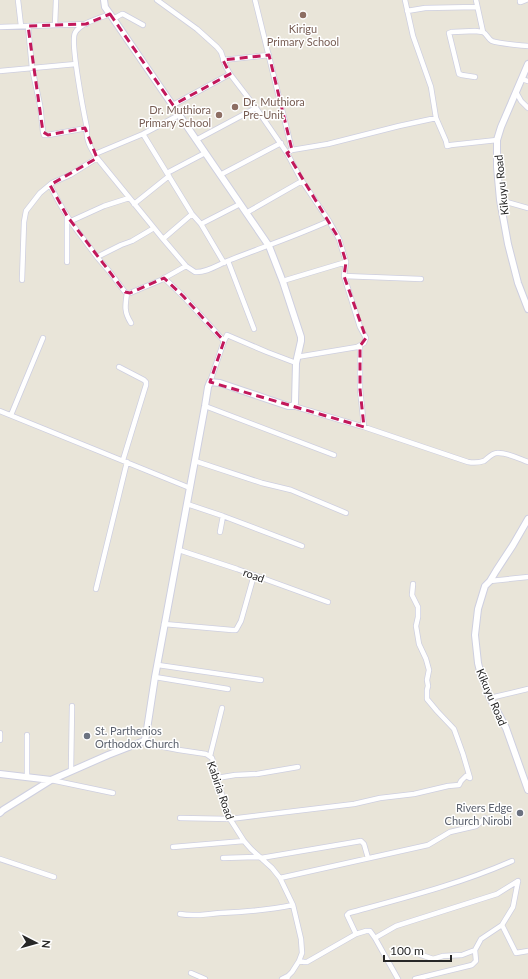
<svg xmlns="http://www.w3.org/2000/svg" width="528" height="979" font-family="Lato,sans-serif">
  <style>
    .lines { fill: none; stroke-linecap: round; stroke-linejoin: round }
    .street-casing { stroke: #cecfe0; stroke-width: 6 }
    .secondary-casing { stroke: #cecfe0; stroke-width: 8 }
    .street { stroke: #fff; stroke-width: 4.5 }
    .secondary { stroke: #fff; stroke-width: 6 }
    .marked { fill: none; stroke: #c2185b; stroke-width: 3; stroke-dasharray: 8 5; stroke-linejoin: round }
    .education-dot { fill: #8d6e63; stroke: #fff; stroke-width: 1.5 }
    .worship-dot { fill: #6b7280; stroke: #fff; stroke-width: 1.5 }
    .labels { text-anchor: middle; dominant-baseline: central; stroke-width: 3; stroke-linejoin: round; paint-order: stroke }
    .education-label { font-size: 11px; fill: #785e54; stroke: #fff }
    .street-label { font-size: 11px; fill: #272727; stroke: #fff }
    .worship-label { font-size: 11px; fill: #5b616d; stroke: #fff; text-anchor: start }
  </style>
  <rect width="100%" height="100%" fill="#e9e5d9"/>
  <g class="lines">
    <g class="street-casing">
      <path id="street" d="M18,0L21,26
        M157,0L197,29L217,47L221,52L226,67L230,74L256,108L287,153L302,181L329,221L339,239L346,262L344,276L360,327L366,338L364,343L357,347L297,357
        M255,0L292,150
        M405,0L413,36L431,87L436,118
        M476,0L483,32C487,34 488,39 492,41C500,44 518,45 528,46
        M520,0V2H521L526,0
        M407,11L425,8L477,7
        M110,14C100,18 80,23 75,33C70,42 84,114 87,128C85,139 91,149 97,158L163,239L186,266L195,272C207,273 219,264 230,260C263,247 296,236 329,221
        M113,19L122,14H123L143,25
        M55,25L56,0
        M28,26L32,68L40,105L43,132L44,135H48L87,128
        M0,27L86,24
        M223,60L269,55
        M0,71L76,64
        M475,77L462,75L459,74L449,33L452,32L475,31L483,32
        M522,79L528,81
        M516,92L521,101L528,108
        M173,105L230,74
        M143,134L192,214L201,224L224,263
        M196,140L256,108
        M287,153L292,150L328,144L399,126L436,118L446,141L447,146L451,145L497,140
        M95,154L143,134L179,115
        M167,173L205,153
        M220,175L281,143
        M50,185C55,195 60,205 66,214C68,218 71,221 73,225L97,257L109,271L125,292L127,293H130L161,280L186,266
        M500,200L528,208
        M134,204L169,176
        M246,213L302,181
        M67,216V262
        M71,221L104,206L129,198
        M201,224L240,204
        M163,239L192,214
        M97,257L121,245L132,241L154,228
        M228,261L254,329
        M344,276L421,279
        M164,278L183,296L224,341
        M22,280L24,222L26,211L40,193L52,183L70,175L97,158
        M283,282L286,280L346,262
        M127,293C125,306 124,312 131,323
        M360,346V389L364,427
        M119,367L144,380L146,382V385L123,460
        M210,382L224,341L227,335L267,352L296,363
        M205,406L334,455
        M293,406L364,427L468,462C473,463 478,463 484,461C488,458 492,453 497,453C506,452 520,459 528,462
        M0,411L190,488
        M11,415L43,338
        M195,461L262,483L291,490L346,513
        M187,504L223,516L302,546
        M220,532L223,516
        M179,550L237,569L328,602
        M490,581L528,577
        M96,589L127,462
        M164,624L232,630H236L241,621L254,575
        M158,665L261,680
        M155,677L228,689
        M490,698L528,689
        M0,733V740
        M144,741L148,744L179,750L206,754L212,758L219,786L230,819L244,841L251,849L272,868L280,878L293,905L301,939L302,953L299,961L292,972L288,976L287,979
        M210,756L222,708
        M71,771L72,706
        M27,777V735
        M217,778L235,775L257,774L298,767
        M51,780L113,793
        M180,818L230,819L354,804L380,798L414,794L448,786L459,785L461,781L466,776L470,778L463,754L454,729L437,711L427,699V690L428,686L427,680L429,670L426,659L419,644L416,626L418,617V607L412,595L413,584
        M173,847L244,841
        M223,858L260,857
        M261,858L361,841L364,844L368,858
        M0,859L54,877
        M280,878L428,845L450,832L476,826L485,818
        M518,881L513,907L502,925L516,953L528,951
        M180,914C195,917 205,914 220,913C244,912 269,910 293,905
        M356,934L348,917L347,915L349,913C404,898 460,884 512,861
        M375,938L396,926L497,894L518,881
        M407,951H410L433,959L443,956L462,955L475,950
        M299,961L304,962H307L356,934L366,931H370L375,938L398,979
        M191,973L205,979
        M282,979L288,976
        M415,979L472,965L476,961L475,950L481,939L502,925"/>
    </g>
    <g class="secondary-casing">
      <path id="secondary" d="M528,64L501,127L497,140V167L500,200L508,244L518,283L528,309
        M528,519L513,545L496,571L490,581L485,586L478,609L475,635L478,663L481,675L490,698L506,728L528,790
        M0,774L51,780
        M0,813L3,810L51,780L108,755L144,741L146,736L155,677L205,406L208,387L210,382L220,383L288,406H293L295,403L296,363L301,341V337L283,282L269,246L110,14L105,7L104,0"/>
    </g>
    <use href="#street" class="street"/>
    <use href="#secondary" class="secondary"/>
  </g>
  <path class="marked" d="M110,14L173,105L230,74L223,60L269,55L292,150L287,153L339,239L346,262L344,276L366,338L360,346V389L364,427L210,382L224,341L183,296L164,278L130,293L125,292L67,216L50,185L97,158L85,128L48,135L43,132L28,26L86,24Z"/>
  <g class="education-dot">
    <circle cx="303" cy="15" r="4"/>
    <circle cx="235" cy="107" r="4"/>
    <circle cx="219" cy="115" r="4"/>
  </g>
  <g class="worship-dot">
    <circle cx="87" cy="736" r="4"/>
    <circle cx="520" cy="813" r="4"/>
  </g>
  <g class="labels">
    <g class="education-label">
      <text x="303" y="28">Kirigu<tspan x="303" dy="13">Primary School</tspan></text>
      <text x="243" y="101" text-anchor="start">Dr. Muthiora<tspan x="243" dy="13">Pre-Unit</tspan></text>
      <text x="211" y="109" text-anchor="end">Dr. Muthiora<tspan x="211" dy="13">Primary School</tspan></text>
    </g>
    <g class="street-label">
      <text transform="translate(501 185) rotate(-96)">Kikuyu Road</text>
      <text transform="translate(254 575) rotate(20)">road</text>
      <text transform="translate(492 697) rotate(67)">Kikuyu Road</text>
      <text transform="translate(221 790) rotate(71)">Kabiria Road</text>
    </g>
    <g class="worship-label">
      <text x="95" y="730">St. Parthenios<tspan x="95" dy="13">Orthodox Church</tspan></text>
      <text x="512" y="807" text-anchor="end">Rivers Edge<tspan x="512" dy="13">Church Nirobi</tspan></text>
    </g>
  </g>
  <g transform="translate(36 943) rotate(96)" stroke="#ffffff" stroke-width="3" paint-order="stroke">
  <path d="M0-3L7 15L0 10L-7 15Z" fill="#272727"/>
  <text y="-6" font-size="11" font-weight="bold" text-anchor="middle" fill="#272727">N</text>
  </g>
  <path d="M384 955v6h67v-6" fill="none" stroke="#272727" stroke-width="2"/>
  <text x="390" y="955" font-size="12" fill="#272727" stroke="#ffffff" stroke-width="3" paint-order="stroke">100 m</text>
</svg>
